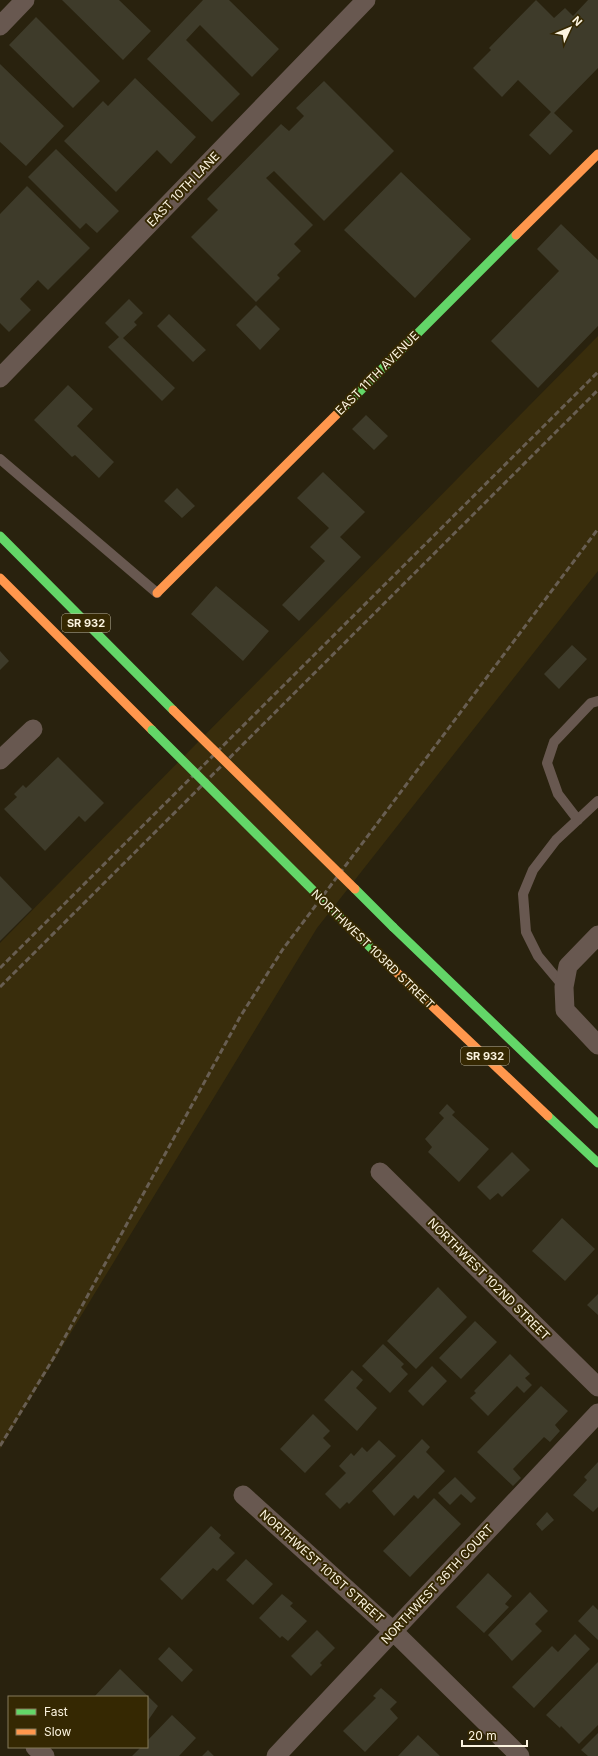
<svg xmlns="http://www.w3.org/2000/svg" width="598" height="1756" font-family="Inter,sans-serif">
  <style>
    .built { fill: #392d0c }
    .building { fill: #3e3b2a }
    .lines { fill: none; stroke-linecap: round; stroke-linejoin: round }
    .lane { stroke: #685850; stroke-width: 10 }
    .street { stroke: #685850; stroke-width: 19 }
    .fast { stroke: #63d668; stroke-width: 9 }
    .slow { stroke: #ff974d; stroke-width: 9 }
    .rail { stroke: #685e52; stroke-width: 3; stroke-dasharray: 6 3; stroke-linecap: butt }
    .fast-bridge { stroke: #63d668; stroke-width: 9 }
    .slow-bridge { stroke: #ff974d; stroke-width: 9 }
    .labels { text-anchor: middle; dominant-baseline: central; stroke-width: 4; stroke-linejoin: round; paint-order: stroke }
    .shield { fill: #352802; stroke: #c0b79d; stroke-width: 1 }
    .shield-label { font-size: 11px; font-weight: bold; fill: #fcf4e0 }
    .street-label { font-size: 12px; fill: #fcf4e0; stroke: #352802 }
  </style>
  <rect width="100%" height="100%" fill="#29220e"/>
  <path class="built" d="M598,336V571L317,928L0,1449V943Z"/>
  <path class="building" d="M62,0H119L151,31L123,60Z
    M203,0H229L279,49L252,77L200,25L186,40L240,94L212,122L147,59Z
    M536,0L554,18L565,8L573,16L588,0H598V68L554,113L573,131L550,155L529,135L551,112L518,80L502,97L473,68L491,50L489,48Z
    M36,17L100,81L73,108L9,45Z
    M0,64L64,126L26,166L0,142Z
    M135,78L196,137L171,164L157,150L116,192L64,141L103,101L108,106Z
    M324,81L394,151L324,221L274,171L266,178L313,225L294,244L301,251L277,275L280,278L256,302L191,237L218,210L207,199L281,124L289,131L304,116L296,108Z
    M56,149L119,211L97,233L86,223L80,229L28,177Z
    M401,172L471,239L415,298L344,230Z
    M27,186L90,248L48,290L38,280L20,299L31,310L9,332L0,323V214Z
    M561,224L598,260V326L538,388L491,341L559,271L537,249Z
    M129,299L143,313L134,322L137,325L123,338L175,388L162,401L108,347L119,337L105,323Z
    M256,305L280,329L260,350L236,325Z
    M169,314L206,350L193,362L157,326Z
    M68,385L93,409L77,426L114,462L99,478L75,455L72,457L34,420Z
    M366,415L388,436L374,450L352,429Z
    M323,472L365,512L340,537L361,557L299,621L282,605L325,561L310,547L329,528L297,498Z
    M177,488L195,506L182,518L164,501Z
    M216,586L269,631L243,661L191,614Z
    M572,645L587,659L559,689L544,674Z
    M0,651L9,661L0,670Z
    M58,757L104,803L85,822L79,816L45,851L4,809L17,797L14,794L23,785L26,788Z
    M0,876L32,909L0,941Z
    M447,1104L455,1112L452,1115L489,1149L459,1182L428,1152L432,1147L425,1139L444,1118L439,1113Z
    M512,1152L530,1170L502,1197L498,1193L490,1200L477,1187Z
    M562,1218L595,1249L565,1281L532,1251Z
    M438,1287L467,1317L416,1369L387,1341Z
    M598,1294V1315L587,1305Z
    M475,1321L497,1342L461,1379L439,1358Z
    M383,1344L404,1364L401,1367L408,1374L390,1393L362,1366Z
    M510,1354L530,1374L525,1378L532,1385L524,1393L517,1386L488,1416L470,1398L476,1393L474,1391Z
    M432,1366L447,1381L423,1406L408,1391Z
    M352,1370L363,1380L356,1388L377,1408L357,1431L324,1400Z
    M541,1386L568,1411L555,1425L560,1431L550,1442L544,1437L513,1469L521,1478L513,1486L477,1452Z
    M313,1414L330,1431L323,1438L331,1446L305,1473L280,1449Z
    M422,1439L430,1447L426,1452L445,1471L418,1499L414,1495L394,1516L372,1491Z
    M379,1440L396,1456L349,1504L347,1502L340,1509L325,1494L346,1473L339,1466L351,1453L354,1456L362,1447L367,1452Z
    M598,1462V1507L593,1512L573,1495L587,1480L584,1477Z
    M455,1477L476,1498L471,1503L461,1494L450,1505L438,1493Z
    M434,1498L461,1524L410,1577L383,1551Z
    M547,1512L554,1520L542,1531L536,1524Z
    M211,1526L221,1535L219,1538L235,1553L217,1571L213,1568L182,1600L160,1579Z
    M246,1559L273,1584L253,1605L226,1580Z
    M488,1573L512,1596L505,1604L509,1607L484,1633L456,1607Z
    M530,1592L548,1611L535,1624L542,1631L512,1661L488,1635Z
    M282,1594L293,1603L290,1606L307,1621L288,1641L282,1636L280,1638L259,1618Z
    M593,1605L598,1610V1640L578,1621Z
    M317,1630L335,1648L320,1663L322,1665L311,1676L291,1656Z
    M575,1634L590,1649L534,1708L512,1687L552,1646L558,1652Z
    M169,1647L193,1670L182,1682L158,1659Z
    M598,1662V1725L579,1744L561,1726L560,1728L546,1715Z
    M120,1669L158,1706L147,1722V1697H94Z
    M381,1688L397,1702L390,1709L398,1718L365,1752L343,1731L376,1698L373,1696Z
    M172,1715L196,1738L179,1756H132L141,1747H147V1741Z
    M598,1733V1756H588L581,1750Z
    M418,1735L440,1756H398Z
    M208,1750L214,1756H202Z"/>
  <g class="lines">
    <path class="lane" d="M0,459L157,593
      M578,820L558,794L547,763L554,742L591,703L598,701
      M564,987L538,956L526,932L523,894L533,870L556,840L598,801"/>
    <path class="street" d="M0,26L25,0
      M0,378L366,0
      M0,760L33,729
      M598,935L568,966L564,987L565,1010L598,1045
      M380,1172L598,1387
      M243,1495L393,1631L520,1756
      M35,1747L45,1756
      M276,1756L598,1413"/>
    <path class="fast" d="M338,413L516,235
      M0,536L173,710
      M393,927L598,1124
      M548,1116L598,1163"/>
    <path class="slow" d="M516,235L598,154
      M0,578L152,730
      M157,593L338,413
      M372,949L548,1116"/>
    <path class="rail" d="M0,968L598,372
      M0,987L598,390
      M0,1446L53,1359L240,1017L283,949L598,529"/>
    <path class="fast-bridge" d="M152,730L372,949
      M355,889L393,927"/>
    <path class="slow-bridge" d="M173,710L355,889"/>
  </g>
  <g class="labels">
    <g class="shield">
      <rect x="62" y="614" width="48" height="18" rx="3"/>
      <rect x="461" y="1047" width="48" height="18" rx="3"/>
    </g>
    <g class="shield-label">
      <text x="86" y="623">SR 932</text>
      <text x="485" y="1056">SR 932</text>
    </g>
    <g class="street-label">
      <text transform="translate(183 189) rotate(-46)">EAST 10TH LANE</text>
      <text transform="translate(377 373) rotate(-45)">EAST 11TH AVENUE</text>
      <text transform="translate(373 949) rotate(44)">NORTHWEST 103RD STREET</text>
      <text transform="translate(489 1279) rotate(45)">NORTHWEST 102ND STREET</text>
      <text transform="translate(322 1566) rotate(42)">NORTHWEST 101ST STREET</text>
      <text transform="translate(437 1584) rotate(-47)">NORTHWEST 36TH COURT</text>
    </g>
  </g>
  <rect x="8" y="1696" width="140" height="52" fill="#352802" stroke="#857a5b"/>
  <rect x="16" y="1709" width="20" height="6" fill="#63d668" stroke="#857a5b"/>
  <text x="44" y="1716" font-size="12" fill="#fcf4e0">Fast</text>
  <rect x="16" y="1729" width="20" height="6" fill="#ff974d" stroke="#857a5b"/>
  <text x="44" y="1736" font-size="12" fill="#fcf4e0">Slow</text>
  <g transform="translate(570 28) rotate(46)" stroke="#352802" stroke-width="3" paint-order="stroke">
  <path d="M0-3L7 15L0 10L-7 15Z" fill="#fcf4e0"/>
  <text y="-6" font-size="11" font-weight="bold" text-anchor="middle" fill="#fcf4e0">N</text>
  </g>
  <path d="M462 1740v6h65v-6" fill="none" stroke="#fcf4e0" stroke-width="2"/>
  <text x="468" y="1740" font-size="12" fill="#fcf4e0" stroke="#352802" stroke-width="3" paint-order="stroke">20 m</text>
</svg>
